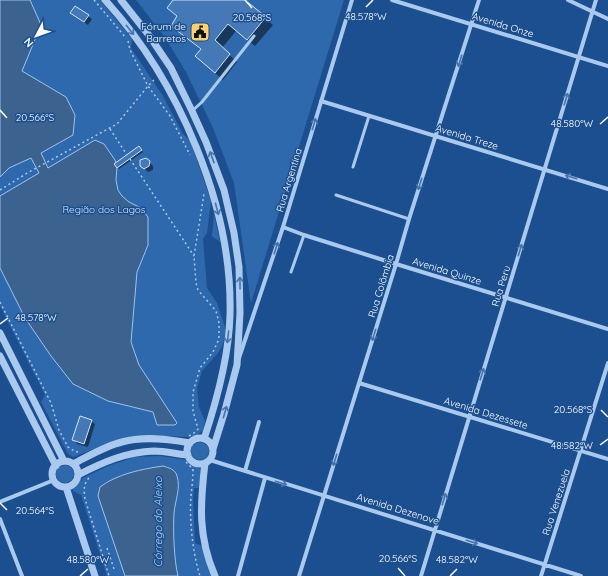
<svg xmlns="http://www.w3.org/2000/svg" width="608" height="576" font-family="Quicksand,sans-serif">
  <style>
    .green { fill: #2e69ad }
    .water { fill: #3c6290; stroke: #9cc4f0 }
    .shadow { fill: #0007 }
    .building { fill: #4478b7; stroke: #cfe3fa }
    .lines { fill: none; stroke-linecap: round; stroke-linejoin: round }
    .path { stroke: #a9c9ee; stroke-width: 1.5; stroke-dasharray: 2 3; stroke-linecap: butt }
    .service { stroke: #a9c9ee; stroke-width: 3 }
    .minor { stroke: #a9c9ee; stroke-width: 4 }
    .tertiary { stroke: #a9c9ee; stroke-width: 7 }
    .oneway { stroke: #4674ac }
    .ticks { fill: none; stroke: #fff; stroke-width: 1.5 }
    .labels { text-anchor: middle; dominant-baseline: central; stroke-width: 3; stroke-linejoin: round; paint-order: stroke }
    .street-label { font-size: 10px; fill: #fff; stroke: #1b4f8f }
    .poi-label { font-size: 10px; fill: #fff; stroke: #1b4f8f; text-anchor: end }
    .park-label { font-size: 10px; fill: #cfe3fa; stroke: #1b4f8f }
    .water-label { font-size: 11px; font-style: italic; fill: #b5d3f5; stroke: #1b4f8f }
    .ticks-label { font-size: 10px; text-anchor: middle; fill: #fff; stroke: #1b4f8f; stroke-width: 3; stroke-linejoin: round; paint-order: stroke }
  </style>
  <rect width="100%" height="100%" fill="#1b4f8f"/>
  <path class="green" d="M0,0H100L132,39L131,48L163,96L183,134L190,140L211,201L207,233L203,239L207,288L217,303L226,330L223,344L218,353L202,371L197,388L199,407L205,421L203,430L196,436L188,437L145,435L112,442L73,457L68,454L41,402L45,395L0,306Z
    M136,0H344L251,303L234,183L213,128L186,72L164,36Z
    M214,214L220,242L212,236Z
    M191 451a9 9 0 1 1 18 0a9 9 0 1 1-18 0Z
    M159,456L188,460L198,468L203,469L201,488H194L193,498L195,543L202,546L213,576H107L81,495L73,491L72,488L83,478L108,466L135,457Z
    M56 474a9 9 0 1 1 18 0a9 9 0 1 1-18 0Z"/>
  <path class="water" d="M0,0H30L41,25L22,71L66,97L75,115L73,135L41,153L48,168L95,140L104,144L115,160L117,167L116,180L118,190L122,196L129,202L141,208L148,217V245L137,272L131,342L139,365L177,423L175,425H157L153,412L108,401L73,384L51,356L25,318L0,268V196L39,173L31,158L9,168L0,177Z
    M163,466C169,468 175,469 177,476C181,488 175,501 174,513C173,530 174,560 178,576H125L98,496L100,487C117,474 142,469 163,466Z"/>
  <path class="shadow" d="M174,0H243L273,25L255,46L236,31L222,48L237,62L223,80L204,63L201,50L173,26L178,17L168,8Z
    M75,16H88L92,19L88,25Z
    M139,147L143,152L119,169L115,164Z
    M149,162L153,166V170L148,172L141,165Z
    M91,421L95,424L88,447L77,444L74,440Z"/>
  <path class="building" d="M173,0H245L266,17L247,40L228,24L215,40L230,54L215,73L195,56L201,49L171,26L177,16L167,8Z
    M75,6L89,15L84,22L70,13Z
    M139,146L142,150L117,168L114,164Z
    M146,158L150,161L149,166L144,169L140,166V160Z
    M80,416L92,420L84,444L72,440Z"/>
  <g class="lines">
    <path class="path" d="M94,0L126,38
      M128,41L130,50L148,86L170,116L190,155
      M110,129L127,155
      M130,159L194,256
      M0,190L29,172L117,124L148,86L154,80
      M0,302L51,403L59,430L68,447L76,452L80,451
      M189,436L194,433L198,429L193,411V392L200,368L213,352L219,339V323L216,311L198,290L196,283L194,256L204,194
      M186,462L193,469C193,480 192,485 191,496C189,519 193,555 200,576
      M89,478C83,484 84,492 85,499L109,576
      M107,548L114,569"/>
    <path class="service" d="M192,111L202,102L254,36
      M353,167L369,116
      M336,195L409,219
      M291,272L304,235"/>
    <path class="minor" d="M392,0L608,66
      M568,0L608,19
      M321,101L608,189
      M283,227L304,235L396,264L608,329
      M239,358L283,227L352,0
      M359,383L608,459
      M210,460L581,576
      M245,471L259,422
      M0,502L54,480
      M0,519L22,576
      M238,576L265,478
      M299,576L396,264L409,219L479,0
      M421,576L596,0
      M541,576L608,363"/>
    <path class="tertiary" d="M105,0C178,80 233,206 230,315C229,356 217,400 204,439
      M121,0L148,34L171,68L192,111L206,142L224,190L234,233L239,267L240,313L237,365L224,414L213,449
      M0,333L64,461
      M0,356L56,466
      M187 451a13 13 0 1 1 26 0a13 13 0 1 1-26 0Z
      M52 474a13 13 0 1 1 26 0a13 13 0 1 1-26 0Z
      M205,463C200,505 198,537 215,576
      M73,464C89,456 105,446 122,442C144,436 168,439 190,443
      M78,475C103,462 126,452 154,451C165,451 177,454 188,455
      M66,487L95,576"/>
  </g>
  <defs><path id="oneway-shaft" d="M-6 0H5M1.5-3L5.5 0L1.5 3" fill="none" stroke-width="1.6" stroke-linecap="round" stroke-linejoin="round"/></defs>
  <g class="oneway">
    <use href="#oneway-shaft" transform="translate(130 30) rotate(51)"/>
    <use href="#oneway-shaft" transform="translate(460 61) rotate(107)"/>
    <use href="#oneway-shaft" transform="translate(566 99) rotate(-73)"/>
    <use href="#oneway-shaft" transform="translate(314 124) rotate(-73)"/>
    <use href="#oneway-shaft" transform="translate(212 157) rotate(-110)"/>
    <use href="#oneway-shaft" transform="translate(571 177) rotate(-163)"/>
    <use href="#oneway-shaft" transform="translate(420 184) rotate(108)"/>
    <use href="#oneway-shaft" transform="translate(217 209) rotate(75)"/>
    <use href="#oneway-shaft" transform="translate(276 248) rotate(-72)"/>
    <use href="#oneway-shaft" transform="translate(520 250) rotate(-73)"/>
    <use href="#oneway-shaft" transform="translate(240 283) rotate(-91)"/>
    <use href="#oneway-shaft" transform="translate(374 335) rotate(107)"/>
    <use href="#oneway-shaft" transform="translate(228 337) rotate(96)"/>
    <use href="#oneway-shaft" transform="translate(482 374) rotate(-73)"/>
    <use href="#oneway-shaft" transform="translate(225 412) rotate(-74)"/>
    <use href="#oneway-shaft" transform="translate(335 460) rotate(107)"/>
    <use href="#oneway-shaft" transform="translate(281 483) rotate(17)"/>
    <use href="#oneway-shaft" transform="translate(444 499) rotate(-73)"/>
    <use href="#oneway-shaft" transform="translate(472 542) rotate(17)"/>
  </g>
  <path class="ticks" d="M245,0L252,8M366,7L373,0M0,110L7,118M600,124L608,117M0,324L8,318M601,410L608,417M600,445L608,439M0,503L7,510M398,568L405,576M80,576L88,569M450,576L457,569"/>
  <defs>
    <g id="civic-square" transform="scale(1)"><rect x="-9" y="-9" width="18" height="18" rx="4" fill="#ffd166" stroke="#1b4f8f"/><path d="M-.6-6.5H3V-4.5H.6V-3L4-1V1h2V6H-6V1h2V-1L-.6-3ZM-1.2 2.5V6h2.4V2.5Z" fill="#111"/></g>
  </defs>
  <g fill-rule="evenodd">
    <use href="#civic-square" x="200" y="32"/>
  </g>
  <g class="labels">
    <g class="street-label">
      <text transform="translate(503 25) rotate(17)">Avenida Onze</text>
      <text transform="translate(467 137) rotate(17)">Avenida Treze</text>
      <text transform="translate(289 180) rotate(-73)">Rua Argentina</text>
      <text transform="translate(447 271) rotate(17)">Avenida Quinze</text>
      <text transform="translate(381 286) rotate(-73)">Rua Colômbia</text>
      <text transform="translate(501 286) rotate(-73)">Rua Peru</text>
      <text transform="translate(486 413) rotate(17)">Avenida Dezessete</text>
      <text transform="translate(556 502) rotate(-72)">Rua Venezuela</text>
      <text transform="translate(398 509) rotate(17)">Avenida Dezenove</text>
    </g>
    <g class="poi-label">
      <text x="186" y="26">Fórum de<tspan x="186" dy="12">Barretos</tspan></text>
    </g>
    <g class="park-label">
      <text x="104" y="209">Região dos Lagos</text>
    </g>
    <g class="water-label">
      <text transform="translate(158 522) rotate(-90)">Córrego do Aleixo</text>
    </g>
  </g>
  <g class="ticks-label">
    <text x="366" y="20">48.578°W</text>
    <text x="252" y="21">20.568°S</text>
    <text x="35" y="121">20.566°S</text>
    <text x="572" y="127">48.580°W</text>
    <text x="36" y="321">48.578°W</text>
    <text x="573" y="413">20.568°S</text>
    <text x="572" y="449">48.582°W</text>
    <text x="35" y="514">20.564°S</text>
    <text x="398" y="562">20.566°S</text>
    <text x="88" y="563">48.580°W</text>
    <text x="457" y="563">48.582°W</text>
  </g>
  <g transform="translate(36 36) rotate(229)" stroke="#1b4f8f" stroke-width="3" paint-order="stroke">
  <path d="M0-3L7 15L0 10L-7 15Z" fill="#ffffff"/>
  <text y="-6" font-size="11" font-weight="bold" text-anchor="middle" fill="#ffffff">N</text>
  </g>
</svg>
